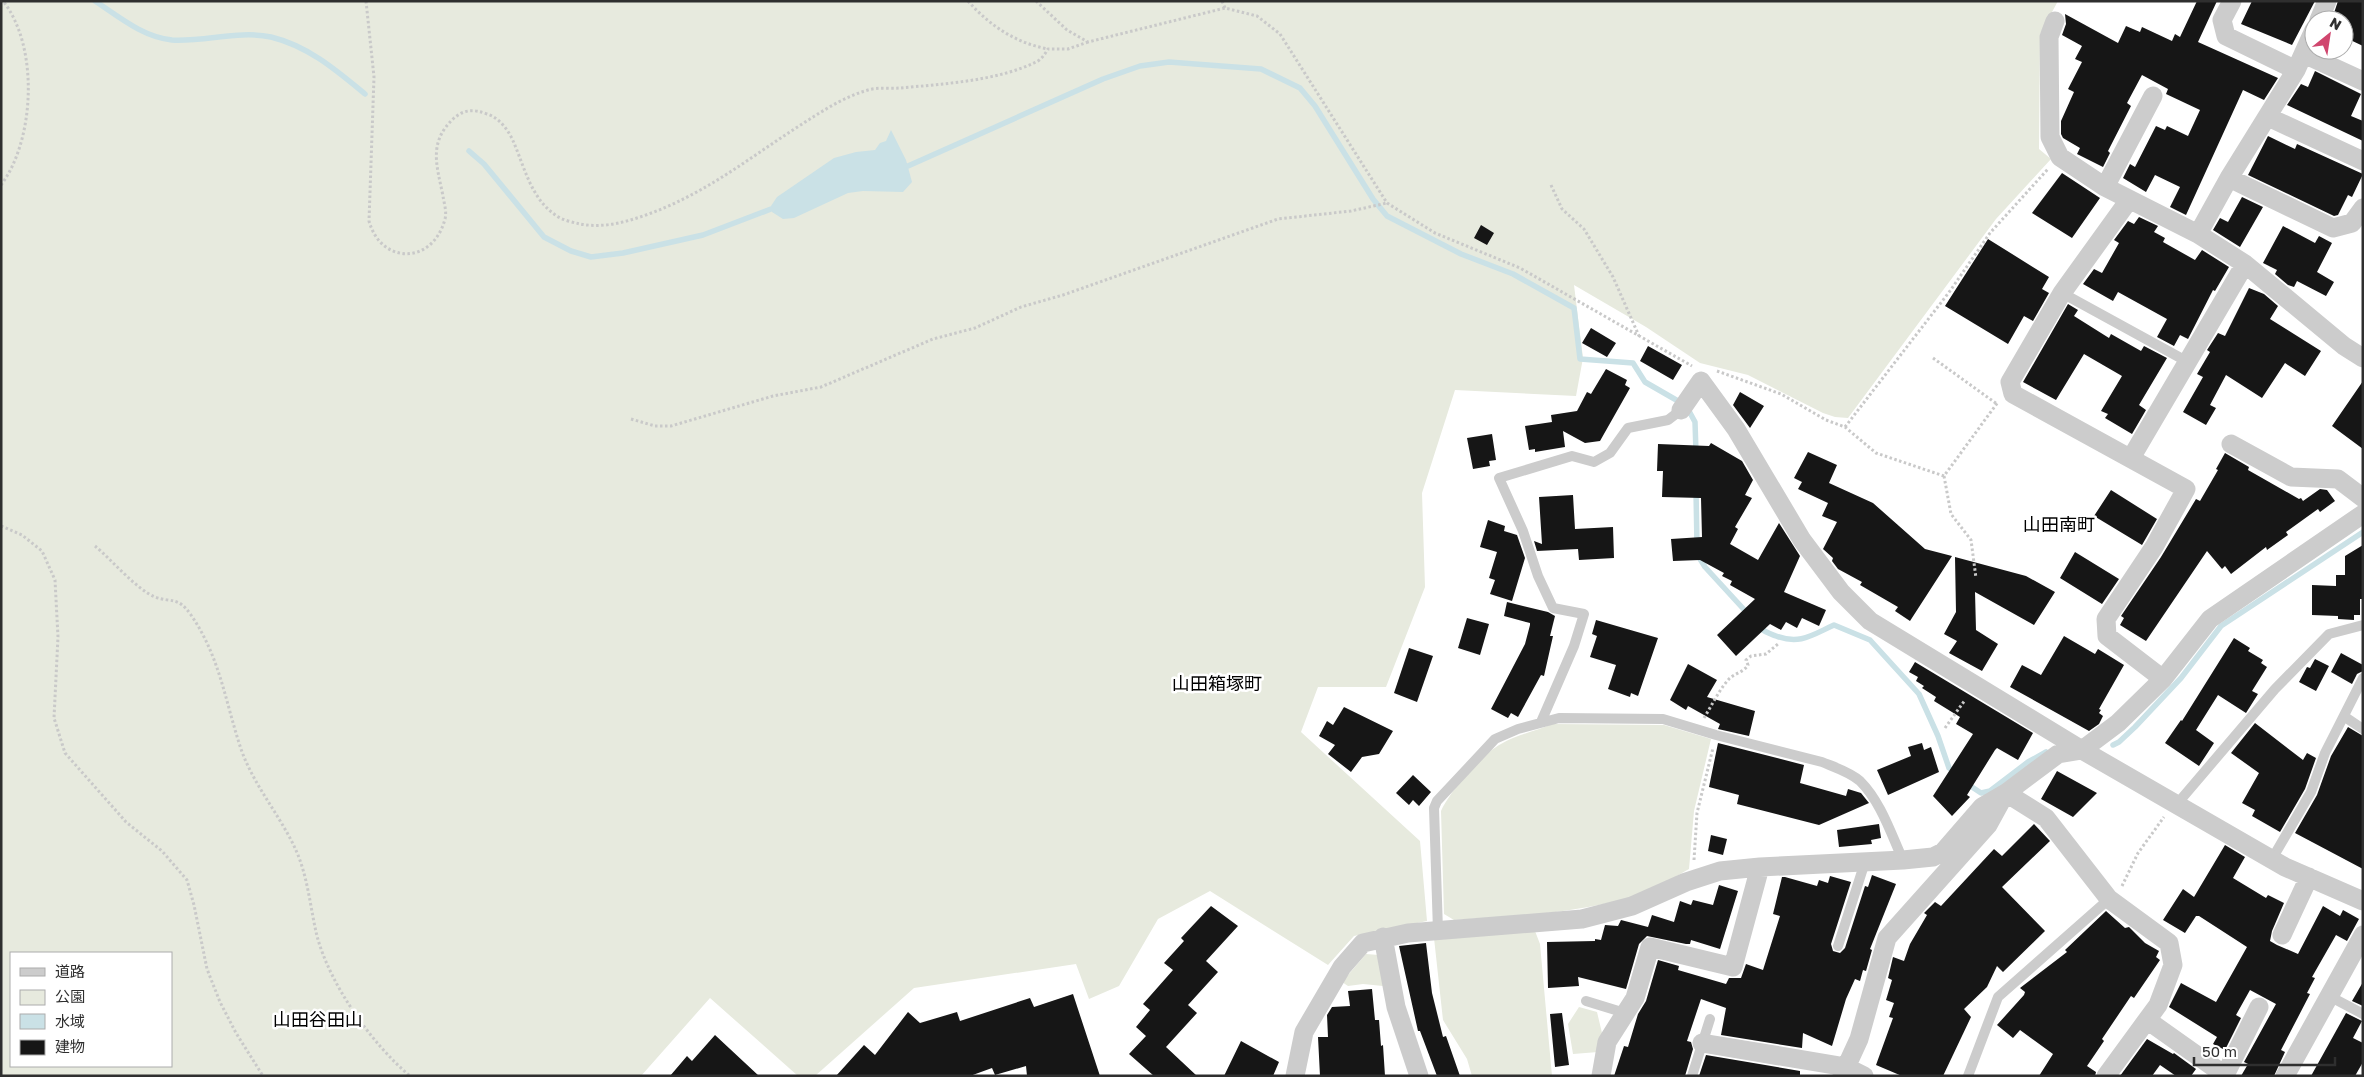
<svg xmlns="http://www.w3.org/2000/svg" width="2364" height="1077" font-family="'Golos Text','Noto Sans JP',sans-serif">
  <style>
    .green { fill: #e7eade; fill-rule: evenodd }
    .water { fill: #cae1e6 }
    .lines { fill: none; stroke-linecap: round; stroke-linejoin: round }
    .stream { stroke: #cae1e6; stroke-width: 5.5 }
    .building { fill: #161616 }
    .path { stroke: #c9c9c9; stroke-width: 3; stroke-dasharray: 2.5 2.5; stroke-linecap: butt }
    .lane { stroke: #ccc; stroke-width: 10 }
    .street { stroke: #ccc; stroke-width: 19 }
    .labels { text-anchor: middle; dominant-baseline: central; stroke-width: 5; stroke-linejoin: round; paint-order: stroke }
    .neighbourhood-label { font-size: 18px; fill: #000; stroke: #fff }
  </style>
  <rect width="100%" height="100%" fill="#fff"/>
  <path class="green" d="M1,1H2058L2040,34L2039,149L2051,159L1996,219L1848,418L1835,417L1823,413L1748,375L1700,363L1646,327L1574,285L1583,358L1576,396L1455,390L1422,493L1425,587L1386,687H1318L1301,732L1420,841L1427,921L1354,936L1328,965L1210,891L1158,919L1119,986L1089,999L1076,964L914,988L815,1076H798L710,998L641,1076H1ZM11,953H171V1066H11Z
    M1552,724L1664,725L1711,739L1694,811L1689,869C1676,876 1662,887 1648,892C1586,913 1519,916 1454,920L1444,914L1441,811C1450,791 1482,754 1501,744C1516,735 1536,731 1552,724Z
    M1535,931L1540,944L1552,1076H1472L1467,1059L1443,1020L1434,938Z
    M1366,954L1379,955L1383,986L1363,984L1348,986L1342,982Z
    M1579,1007L1597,1012L1602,1033L1598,1052L1573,1054L1568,1024Z"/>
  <path class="water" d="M891,130L906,160L912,182L903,192L863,191L848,193L794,218L783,219L772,212L771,206L777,197L834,158L856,152L875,150L880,143L886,141Z"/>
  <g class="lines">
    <path class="stream" d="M95,1C119,17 143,37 172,40C205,42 239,30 271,37C308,46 336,70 365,94
      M469,151L484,164L544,237L571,251L591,257L623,253L703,235L771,209
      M908,166L1103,79L1140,66L1169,62L1261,69L1300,88L1315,106L1373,199L1387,216L1461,254L1513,274L1574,308L1580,359L1633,363L1645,382L1678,401L1689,411L1695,422L1696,452
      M1696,491L1697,545
      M1697,554L1705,567L1749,615
      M1758,626C1764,632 1768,633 1776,636C1800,645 1812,635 1834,625L1870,640L1919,694L1938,736L1949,768L1956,774
      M2113,745L2119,742L2135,727L2181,678L2221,626L2363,532
      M1966,783L1981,793L1990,791L2028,762L2046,752"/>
  </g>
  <path class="building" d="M2197,1H2217L2198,42L2278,78L2264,100L2243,90L2186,215L2170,207L2180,187L2155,175L2146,192L2123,178L2130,164L2135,167L2156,126L2165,130L2167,126L2188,136L2200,110L2166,94L2168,89L2142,75L2127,103L2131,106L2108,151L2110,153L2103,167L2077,154L2080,148L2063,138L2061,134V121L2074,92L2068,89L2082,62L2075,59L2082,46L2062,35L2066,24L2065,14L2118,43L2126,26L2140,32L2142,27L2172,41L2175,34L2180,37Z
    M2252,1H2315L2292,45L2241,24Z
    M2338,1H2363V46L2344,37V17L2334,13Z
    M2315,71L2361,94L2351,116L2363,121V141L2287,105L2301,84L2308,87Z
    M2268,136L2295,149L2297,144L2363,174L2352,197L2348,195L2338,215L2334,216L2248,175Z
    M2062,173L2100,198L2072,238L2032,213Z
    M2242,197L2263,207L2240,247L2213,230L2220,218L2228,222Z
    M2139,217L2158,226L2154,232L2165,238L2163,242L2195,260L2202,250L2229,267L2215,291L2213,290L2188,339L2180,335L2174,346L2157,337L2167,319L2118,292L2113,301L2083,284L2094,269L2102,273L2119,243L2114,240L2128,221L2134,224Z
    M1481,225L1494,233L1487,245L1474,238Z
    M2283,226L2315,243L2319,236L2332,243L2317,272L2334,282L2326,296L2297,281L2294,287L2288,285L2275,274L2277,270L2263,263Z
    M1988,239L2049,277L2042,289L2049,293L2033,321L2024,316L2008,344L1945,306Z
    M2249,288L2264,294L2278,306L2270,319L2321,351L2305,376L2285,363L2262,398L2226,375L2210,405L2216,408L2206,425L2183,412L2203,377L2197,374L2210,352L2207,350L2218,333L2225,336Z
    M2068,304L2078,310L2074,316L2109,338L2111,334L2141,351L2144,346L2167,358L2139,405L2146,410L2132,434L2105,418L2108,414L2101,411L2122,376L2084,354L2056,400L2023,382Z
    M1591,328L1616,343L1607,357L1582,343Z
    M1648,346L1682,365L1673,380L1640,361Z
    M1606,369L1627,380L1625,385L1630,388L1600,441L1585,443L1563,431L1565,447L1535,452V449L1529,450L1525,426L1552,422L1551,415L1577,411L1587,392L1591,394Z
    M2363,381V449L2332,426Z
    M1740,392L1764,406L1750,428L1733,405Z
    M1492,434L1496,460L1489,461L1490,466L1473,469L1467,438Z
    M1711,443L1742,461L1753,480L1745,495L1752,498L1735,527L1738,529L1730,544L1758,560L1779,523L1800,556L1784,592L1826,610L1819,626L1802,618L1797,628L1786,622L1781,630L1770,624L1736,656L1717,635L1755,599L1730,585L1732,581L1722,576L1724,573L1700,560L1673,561L1671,539L1702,537L1701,498L1662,497L1663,471H1657L1658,444L1709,446Z
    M1808,452L1837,465L1829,483L1873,503L1925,549L1952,556L1910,621L1895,611L1898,607L1860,585L1862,582L1838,569L1832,561L1833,558L1823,549L1837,522L1822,516L1828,503L1798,489L1802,482L1794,478Z
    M2225,453L2249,467L2248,470L2299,499L2301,498L2303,501L2320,489L2327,490L2335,501L2320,512L2318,509L2286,532L2288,535L2267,550L2266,547L2231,574L2225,566L2222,569L2207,551L2146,641L2120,625L2124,618L2121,616L2161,557L2196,499L2200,501L2218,470L2216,469Z
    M2111,490L2157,519L2142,545L2094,516Z
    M1573,495L1575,529L1613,527L1614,558L1579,560L1578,549L1537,551L1534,541L1542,544L1539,497Z
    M1488,520L1505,526L1504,531L1517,535L1525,558L1512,601L1490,594L1495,580L1489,578L1497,552L1480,547Z
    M2363,545V599H2360V615H2354V620L2338,619V616L2312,615V585L2336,586V575H2345V556Z
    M2075,552L2119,579L2102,604L2060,578Z
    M1955,557L2026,576L2055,592L2034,625L1975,592L1976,630L1998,644L1982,671L1949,653L1957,641L1944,634L1956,612Z
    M1507,602L1548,612L1555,616L1550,636H1553L1544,676L1541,675L1518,717L1511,713L1508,718L1491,709L1525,644L1530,625V623L1504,616Z
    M1467,618L1489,624L1480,655L1458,648Z
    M1596,620L1658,638L1638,696L1631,693L1630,697L1608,689L1616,665L1590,657L1597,636L1592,634Z
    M2064,636L2095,654L2098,649L2124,665L2099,709L2101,710L2099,713L2103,716L2099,724L2089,731L2010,687L2022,665L2041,675Z
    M2234,638L2250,648L2248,651L2263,660L2261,663L2267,667L2252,691L2258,694L2246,713L2218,695L2196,730L2214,743L2199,766L2165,743L2181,720L2182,721Z
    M1409,648L1433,656L1417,702L1394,693Z
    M2341,653L2363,665V671L2357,674L2352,684L2331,672Z
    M2315,659L2329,666L2316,691L2299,682L2307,667L2310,668Z
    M1915,662L2033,733L2018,760L1997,748L1995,750L1967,795L1970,797L1952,816L1933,796L1973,734L1956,724L1960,717L1934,701L1936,697L1922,688L1924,686L1916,681L1918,677L1909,672Z
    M1688,664L1717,680L1707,697L1755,711L1749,736L1718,729L1720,724L1688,706L1686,710L1670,700Z
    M1344,707L1393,731L1379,754L1362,757L1351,772L1328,754L1335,745L1319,736L1327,721L1333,725Z
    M2255,723L2303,760L2307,753L2316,758L2305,789L2280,832L2252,816L2255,810L2242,803L2259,773L2231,753Z
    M2348,727L2363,736V869L2295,833L2317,795L2331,756Z
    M1718,743L1804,765L1800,783L1846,796L1848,789L1861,793L1869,803L1819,825L1737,804L1739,795L1709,787Z
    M1922,743L1924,750L1931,747L1939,772L1888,795L1877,770L1911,756L1908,747Z
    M2057,771L2097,793L2073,817L2041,799Z
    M1413,775L1431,792L1419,806L1413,800L1409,805L1396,793Z
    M1879,824L1881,838L1871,840L1872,844L1839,847L1837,830Z
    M2034,824L2050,841L2002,887L2045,931L2003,972L1997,966L1987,987L1964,1009L1971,1017L1943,1076H1902L1876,1065L1893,1018L1889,1017L1894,1003L1886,1000L1892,980L1888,978L1893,957L1904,961L1910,944L1927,915L1924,913L1935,902L1941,906L1994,849L2002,856Z
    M1711,835L1727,839L1723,855L1708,851Z
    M2225,845L2245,857L2233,878L2266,898L2268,895L2284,903L2272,931L2270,941L2277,945L2298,954L2323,906L2340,916L2343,910L2359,919L2347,941L2336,935L2312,977L2315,978L2307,993L2310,994L2281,1050L2285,1052L2274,1076H2241L2248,1064L2244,1062L2276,1004L2250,990L2236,1015L2241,1018L2225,1050L2213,1044L2217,1037L2169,1007L2181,983L2216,1002L2247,947L2199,916H2196L2185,933L2163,920L2183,889L2194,897Z
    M1872,875L1896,884L1870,949L1872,950L1866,971L1863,970L1860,981L1855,979L1846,999L1832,1046L1803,1033L1802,1048L1721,1035L1726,1008L1701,999L1687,1041L1691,1042L1693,1049L1685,1076H1614L1624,1046L1628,1047L1638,1014L1646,1001L1658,960L1679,966L1678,970L1726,984L1729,978H1741L1746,964L1763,970L1780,916L1773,914L1782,877H1785L1817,886L1819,880L1828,883L1830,876L1851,882L1831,944L1833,951L1840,953L1845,948L1865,886L1868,887Z
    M1719,885L1738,891L1720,949L1691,940L1690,944H1686L1647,936L1639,944L1626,989L1578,977L1579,986L1548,988L1547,942L1595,941V939L1601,940L1605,925L1618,926L1621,920L1648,927L1652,915L1674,922L1680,901L1691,905L1693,900L1713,905Z
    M1211,906L1238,926L1206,961L1218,972L1188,1005L1197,1013L1166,1047L1197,1076H1154L1129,1054L1146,1036L1136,1027L1150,1010L1143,1004L1173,970L1164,963L1184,941L1181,938Z
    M2106,911L2125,928L2129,927L2145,943L2159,951L2156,957L2160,960L2134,998L2131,996L2102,1039L2104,1041L2087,1066L2096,1072L2095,1076H2039L2053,1054L2020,1030L2013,1038L1997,1025L2024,995L2025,992L2020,988L2067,952L2065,950Z
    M1426,943L1432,993L1443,1037L1446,1036L1460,1076H1437L1420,1031H1418L1399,946Z
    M2363,982V1006L2352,1001Z
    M1372,989L1375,1020H1379L1381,1046L1383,1045L1385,1076H1320L1318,1037H1328L1327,1015L1332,1007L1350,1006L1348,991Z
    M1073,994L1100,1076H1027L1026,1066L995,1075L992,1068L970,1076H836L864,1045L875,1055L908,1012L920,1023L957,1012L960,1021L1030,998L1034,1007Z
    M1562,1013L1569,1065L1555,1067L1550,1014Z
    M2346,1013L2362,1021L2353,1038L2363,1043V1062L2355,1076H2311Z
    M715,1035L759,1076H670L687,1056L692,1061Z
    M2147,1039L2173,1054L2174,1053L2196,1069L2191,1076H2176L2160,1065L2152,1076H2120Z
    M1241,1041L1279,1062L1273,1076H1224Z
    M1706,1055L1800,1071V1076H1699Z"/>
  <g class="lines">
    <path class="path" d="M366,1L374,77L369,221C381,265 433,265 445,219C447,212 444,203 443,196C437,166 428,143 453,119C464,109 474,109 487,114C500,118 509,131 514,143C525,169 531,197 554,214C561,220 572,222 580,224C602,228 623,223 643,216C704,195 746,160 799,126C821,112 843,97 868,90C878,87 890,89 900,88C943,84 997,81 1036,62C1041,60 1045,54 1048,49H1068L1088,42
      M968,1C990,26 1016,43 1048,49
      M1036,1L1067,30L1088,42L1225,8L1257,16L1280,34L1387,203L1435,233L1520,268L1692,366
      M1222,1L1225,8
      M1,185C35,140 39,46 3,1
      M1551,185L1562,209L1584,229L1613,277L1639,336
      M1933,358L1997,404
      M1717,371L1781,394L1826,420L1845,427L1876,453L1944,476L1998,402
      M631,419L655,426H671L773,396L821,387L933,339L975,328L1021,307L1063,295L1278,219L1351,211L1387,203
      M1845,427L1950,291L1990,233L2048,169
      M1944,476L1951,514L1971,540L1976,578
      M1,526L22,535L42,551L55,580L58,637L54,718L65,753L126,822L162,851L187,880L194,905L207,969L220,1002L236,1033L263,1076
      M95,546C112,560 136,589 155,597C172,603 178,596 191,615C220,657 225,701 241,749C253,784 279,814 295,848C308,876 310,907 317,936C330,985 372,1044 410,1076
      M1704,718C1712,705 1719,690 1729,679C1735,673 1744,672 1748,665L1746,660L1751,656L1766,654L1778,644
      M1945,728L1965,700
      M1694,860L1697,813L1713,748
      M2122,886L2138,853L2164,817"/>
    <path class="lane" d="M2062,293L2188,362
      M2345,717L2363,729
      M1541,722L1574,646L1584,614L1553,608L1538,576L1523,531L1499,478L1572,456L1594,462L1610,453L1628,428L1668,420L1681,410
      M2177,804L2275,689L2329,634L2363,625
      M2272,859L2311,792L2325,753L2363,678
      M1438,931L1434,808L1437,801L1495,739L1518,729L1559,718L1663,719L1716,735L1822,762C1834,767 1850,772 1860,781C1881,802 1891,834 1903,860
      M1838,946L1865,862
      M2329,996L2363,1014
      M1586,1001L1625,1013
      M1692,1076L1710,1019
      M1968,1076L1998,997L2109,899"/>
    <path class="street" d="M2232,1L2222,20L2226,36L2296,70
      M2319,20L2327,1
      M2055,21L2049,37L2050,137L2060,157L2105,187L2198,234L2245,264L2344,346L2363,358
      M2304,54L2363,81
      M2268,117L2363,161
      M2229,178L2333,228L2352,223L2363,208
      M2105,187L2153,96
      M2129,200L2062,293L2010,382L2013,394L2186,489L2154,547L2106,619L2107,636L2163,679
      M2198,234L2229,178L2296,70L2314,30
      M1681,410L1701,381L1736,429L1802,540L1841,592L1870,621L2082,750L2285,867L2363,901
      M2231,444L2291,477L2338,479L2363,498
      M2131,458L2245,264
      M2006,793L2046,818L2109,899L2169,943L2173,965L2158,1005L2106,1076
      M2282,935L2309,877
      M1383,937L1396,1007L1419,1076
      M2147,1020L2226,1076
      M1702,1043L1846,1067L1864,1076
      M2225,1075L2259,1007
      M1295,1076L1304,1032L1342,967L1363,943L1408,933L1582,919L1632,906L1686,882L1720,871L1760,867L1903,860L1933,857L1943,852L1982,807L2006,793L2058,754L2082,750L2118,723L2163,679L2210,619L2363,514
      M1601,1076L1607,1042L1635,998L1650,947L1733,967L1760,867
      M1842,1076L1859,1039L1887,938L1988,825L2005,794
      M2285,1076L2363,935"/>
  </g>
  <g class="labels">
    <g class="neighbourhood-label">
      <text x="2059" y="524">山田南町</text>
      <text x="1217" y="683">山田箱塚町</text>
      <text x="318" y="1019">山田谷田山</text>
    </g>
  </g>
  <rect width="2364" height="1077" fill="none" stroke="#2f2f2f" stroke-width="5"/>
  <rect x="10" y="952" width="162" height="115" fill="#ffffff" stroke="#acacac"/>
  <rect x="20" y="968" width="25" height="8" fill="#cccccc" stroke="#acacac"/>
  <text x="55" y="977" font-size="15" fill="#2f2f2f">道路</text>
  <rect x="20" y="990" width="25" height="15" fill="#e7eade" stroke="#acacac"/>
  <text x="55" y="1002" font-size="15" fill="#2f2f2f">公園</text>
  <rect x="20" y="1014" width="25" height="15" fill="#cae1e6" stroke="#acacac"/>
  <text x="55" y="1027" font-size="15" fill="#2f2f2f">水域</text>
  <rect x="20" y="1040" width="25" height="15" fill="#161616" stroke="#acacac"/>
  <text x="55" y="1052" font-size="15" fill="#2f2f2f">建物</text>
  <g transform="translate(2329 35) rotate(30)"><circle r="24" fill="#ffffff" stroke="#acacac"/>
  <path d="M0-4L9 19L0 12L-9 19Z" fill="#d0466e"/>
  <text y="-8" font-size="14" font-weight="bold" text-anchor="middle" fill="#2f2f2f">N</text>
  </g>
  <path d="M2194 1057v8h141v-8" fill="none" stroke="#2f2f2f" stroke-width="2.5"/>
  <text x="2202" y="1057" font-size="15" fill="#2f2f2f" stroke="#ffffff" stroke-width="4" paint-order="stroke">50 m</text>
</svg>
